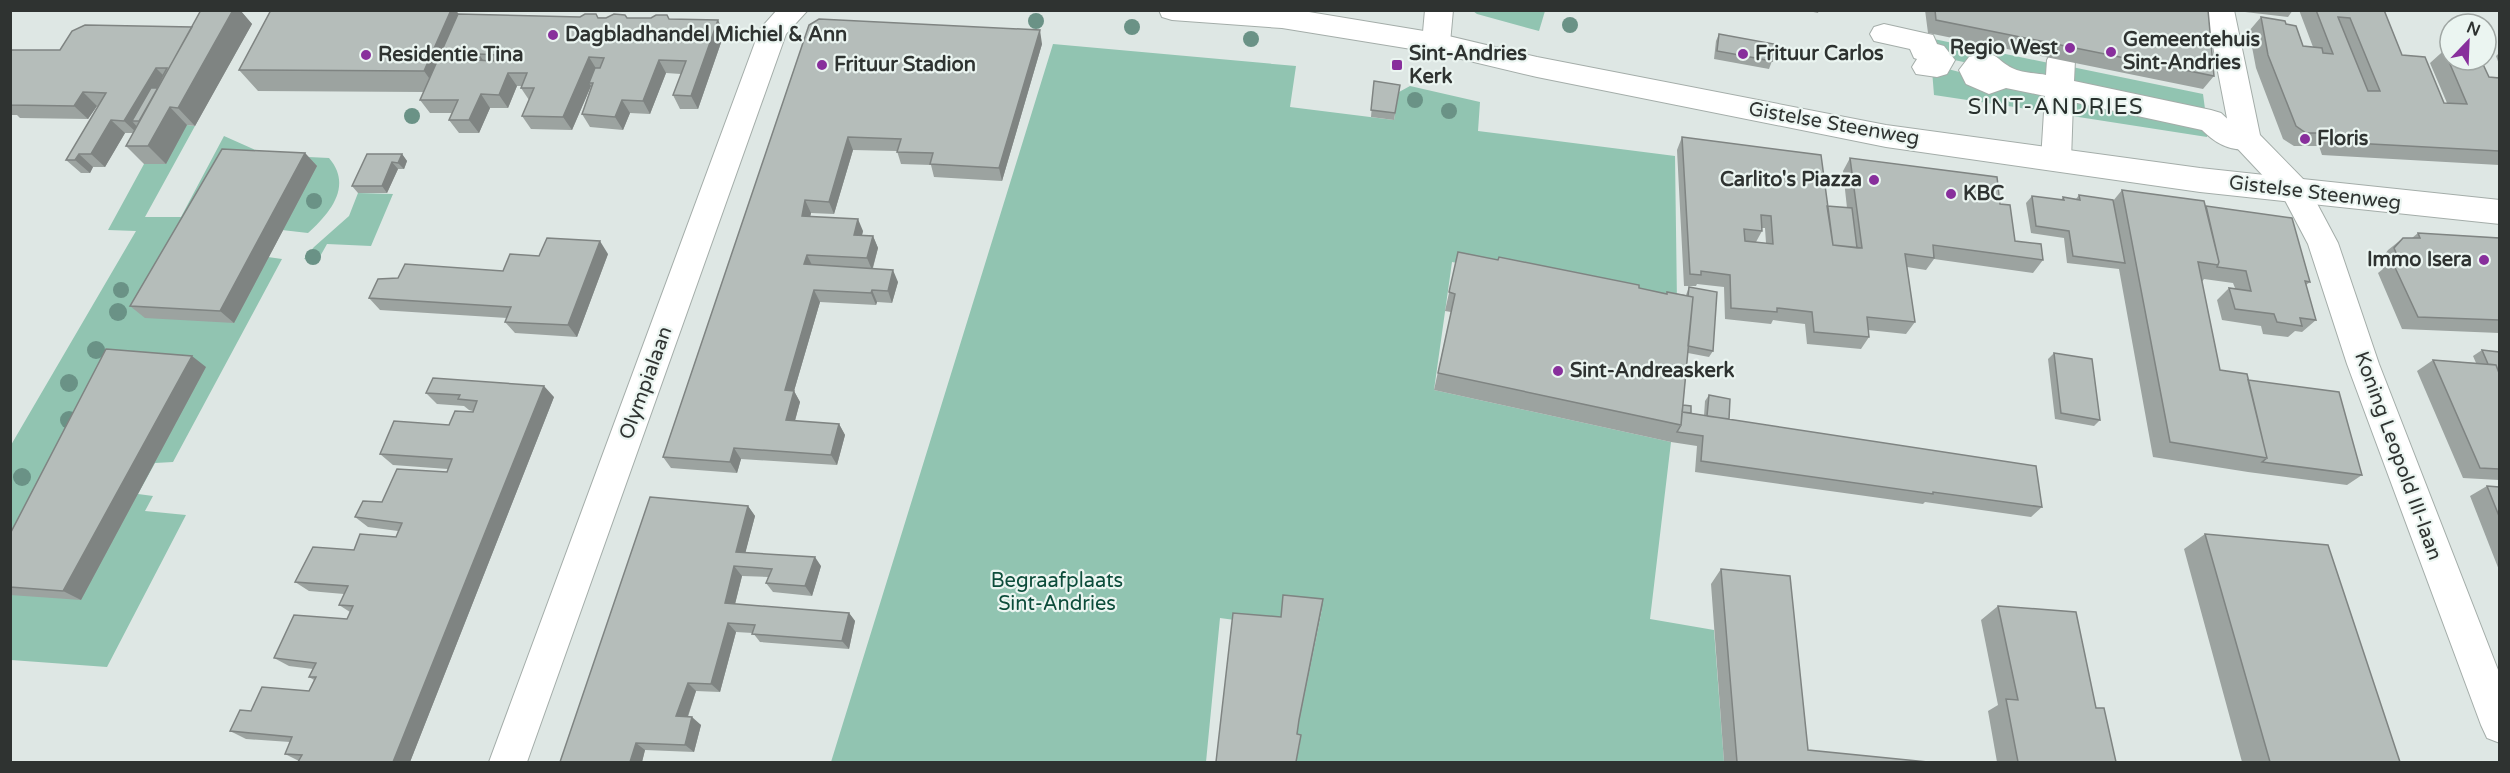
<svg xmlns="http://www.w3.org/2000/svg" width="2510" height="773" font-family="'Varela Round',sans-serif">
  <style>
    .green { fill: #91c4b1 }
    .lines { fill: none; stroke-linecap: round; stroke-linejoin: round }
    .pedestrian-casing { stroke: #a4ada9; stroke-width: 2 }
    .minor-casing { stroke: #a4ada9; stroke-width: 2 }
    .tertiary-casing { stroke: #a4ada9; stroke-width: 2 }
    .secondary-casing { stroke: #a4ada9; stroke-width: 2 }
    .pedestrian { fill: #fff; fill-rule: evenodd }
    .minor { fill: #fff; fill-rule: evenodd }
    .tertiary { fill: #fff; fill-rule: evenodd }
    .secondary { fill: #fff; fill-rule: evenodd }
    .tree { fill: #6a9286 }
    .wall { fill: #9ca3a0; fill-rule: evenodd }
    .shaded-wall { fill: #7f8482 }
    .building { fill: #b5bdba; stroke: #7f8482; stroke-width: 1.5; fill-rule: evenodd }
    .poi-dot { fill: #882f9c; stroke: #ebf5f1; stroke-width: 2 }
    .labels { text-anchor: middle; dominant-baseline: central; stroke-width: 4.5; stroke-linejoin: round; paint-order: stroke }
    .poi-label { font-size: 20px; font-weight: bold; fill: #2f3331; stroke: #ebf5f1; text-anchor: start }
    .street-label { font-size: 20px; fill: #2f3331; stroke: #ebf5f1 }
    .park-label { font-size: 20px; fill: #0c4c3a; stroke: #ebf5f1 }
    .quarter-label { font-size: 22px; letter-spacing: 1.5px; fill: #29312e; stroke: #ebf5f1 }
  </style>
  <rect width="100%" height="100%" fill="#dee7e4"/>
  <path class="green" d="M1473,11H1545L1539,31L1477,14Z
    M1929,38L2049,63V72L2038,78L1945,58Z
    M1053,44L1296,66L1290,107L1394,120L1399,92L1410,86L1480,102L1478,131L1675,156L1677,303L1452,262L1434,390L1671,442L1650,619L1714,630L1724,762H1296L1300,743L1297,742L1298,727L1322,609L1280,626L1220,618L1206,762H831Z
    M2072,67L2203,94L2205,109L2077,83L2071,77Z
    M1944,68L2041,93L2048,99V112L1934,95L1932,70Z
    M2080,97L2207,131V137L2072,116V103Z
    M187,125L195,126L145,217H181L224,136L267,155L329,158C353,186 330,213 308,233L282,230L268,257L282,259L173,462L155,463L138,494L153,496L145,511L186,515L107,667L11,660V445L136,231L108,230L144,164Z
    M358,193L393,194L371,246L327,244L318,260L304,259L314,247L349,216Z"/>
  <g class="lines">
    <g class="pedestrian-casing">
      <path id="pedestrian" d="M1884,24L1933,35L1937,44L1944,46L1955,60L1947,74L1937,77L1916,74L1912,67L1917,59L1914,58L1910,49L1874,41L1870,34L1874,27Z
        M2061,50L2071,53L2075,60L2074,81L2211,110L2221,113L2234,125L2256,131L2261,139L2256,147C2235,154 2217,145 2202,130L2073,102L2071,160L2067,168L2056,171L2045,168L2041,160L2045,96L2006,88L1989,94L1966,84L1959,70L1969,57C1997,48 1993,58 2012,68C2021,73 2036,73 2046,75L2047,60L2051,53Z"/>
    </g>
    <g class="minor-casing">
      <path id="minor" d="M777,10H808L786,34L527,762H489L760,29Z
        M1425,10H1453L1450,43L1446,50L1436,53L1426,50L1422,43Z
        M2206,10H2234L2260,135L2305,181L2309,189L2305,197L2294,201L2283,197L2236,147L2231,139Z"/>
    </g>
    <g class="tertiary-casing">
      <path id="tertiary" d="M2294,177L2305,181L2338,243L2379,364L2500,675V743L2487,738L2481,725L2347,364L2308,244L2279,189L2283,181Z"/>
    </g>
    <g class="secondary-casing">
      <path id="secondary" d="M1159,10H1297L1436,33L1537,57L1886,125L2200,168L2500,200V224L2200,192L1886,147L1537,77L1436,53L1282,28L1172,20L1162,17Z"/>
    </g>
    <use href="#pedestrian" class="pedestrian"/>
    <use href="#minor" class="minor"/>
    <use href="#tertiary" class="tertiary"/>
    <use href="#secondary" class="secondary"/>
  </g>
  <g class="tree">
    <circle cx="1036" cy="21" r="8"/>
    <circle cx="1570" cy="25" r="8"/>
    <circle cx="1132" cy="27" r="8"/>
    <circle cx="1251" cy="39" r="8"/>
    <circle cx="1415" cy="100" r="8"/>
    <circle cx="1449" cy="111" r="8"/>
    <circle cx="412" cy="116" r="8"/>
    <circle cx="314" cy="201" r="8"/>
    <circle cx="313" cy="257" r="8"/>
    <circle cx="121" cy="290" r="8"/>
    <circle cx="118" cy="312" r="9"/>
    <circle cx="96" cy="350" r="9"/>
    <circle cx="69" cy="383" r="9"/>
    <circle cx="69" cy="420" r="9"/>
    <circle cx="22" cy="477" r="9"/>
  </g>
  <path class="wall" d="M201,10H240L252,24L195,126L187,125L166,164H144L126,146L133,133H125L105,167H93L90,173H81L66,160L99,106H97L88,119L20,118L17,115H10V50H60L192,27Z
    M271,10H456L458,14L718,20L724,34L698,109H680L673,95L681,74L666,73L650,114L630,113L623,130L590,127L582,114L591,87V86L572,130L531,129L522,116L529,100L521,88V86H517L508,108H490L479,133H459L449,120L452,113H430L420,100L424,92L258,91L239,70Z
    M1804,10H1819L1818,13Z
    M1925,10H2208L2214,76L2203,89L1928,33Z
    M2245,10H2293L2288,17L2245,12Z
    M2299,10H2384L2402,55L2444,103H2447L2430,63L2450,45V60L2489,77L2497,78L2499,75V165L2322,155L2319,146H2294L2283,139L2256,68L2249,31L2261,17L2286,24L2303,46L2313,47Z
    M809,25L1042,44L1002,181L934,177L931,165L901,164L897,151L853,150L834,214L811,213L810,216L863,231L862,235L873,236L878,248L873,268L898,282L892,303L877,302L876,305L820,302L794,391L800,402L795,421L839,424L845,435L837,465L741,459L737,473L671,468L663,457Z
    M1719,34L1772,61L1769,69L1714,59L1716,41Z
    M2499,53V64L2496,56Z
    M1374,81L1400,85L1394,120L1371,117Z
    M1682,137L1827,206L1847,208L1843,171L1850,158L2000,204L2015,241L2043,260L2033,273L1934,259L1926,270L1907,267L1915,322L1906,334L1868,330L1869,337L1861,349L1807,344L1805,324L1773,320L1771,324L1725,319L1724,287L1697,284L1696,286H1684L1677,150ZM1762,228H1765L1766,243L1756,242L1762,231Z
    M305,153L317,166L234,323L145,318L130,306Z
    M402,154L407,161L404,169H398L387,193H358L352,186Z
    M2122,190L2206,206L2310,282L2306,285L2316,320L2302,332L2295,331L2288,337L2263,334L2261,326L2222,320L2217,300L2229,288H2235L2233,283L2204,279L2202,282L2220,370L2248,380L2362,475L2347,485L2248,472L2153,457L2119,269L2067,263L2064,238L2031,233L2026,203L2032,196L2061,200L2063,197L2076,199L2079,195L2113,201Z
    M2418,233L2499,238V333L2402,329L2378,273L2383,269L2380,261L2388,250L2403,238H2412Z
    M1458,252L1666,294L1667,292L1686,295L1689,287L1713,351L1709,357L1688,353L1683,405L1691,413L1704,416L1705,401L1709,395L1729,419L2042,507L2031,517L1925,502L1923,504L1695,472L1697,446L1671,442L1434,390L1451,312L1445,311Z
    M608,254L577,337L515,333L505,322L507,318L380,310L369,298L503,271L539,256Z
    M2482,350L2499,352V480L2463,478L2417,371L2433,360L2476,363L2473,356Z
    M2054,353L2100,420L2094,426L2055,419L2048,359Z
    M206,367L81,600L10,595V534Z
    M426,393L554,397L410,762H298L299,761L285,754L290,742L246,739L230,731L251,711L309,691L314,680L309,677L313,669L289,666L274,658L347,619L350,612L339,605L344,594L309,591L295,582L354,550L396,537L398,531L368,527L355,517L382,502L447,472L448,469L393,465L380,454L449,425L473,412V411L469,410L464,406L437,404Z
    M2487,486L2499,487V570L2470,496Z
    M748,506L755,516L745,553L821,566L812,596L773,592L766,583L768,577L742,576L735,604L849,613L855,621L849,649L760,642L753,633L736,632L720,692L696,691L688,717L701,725L694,752L645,750L642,762H560Z
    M2205,534L2400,762H2242L2184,549Z
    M1721,569L1808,750L1928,762H1724L1711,584Z
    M1998,606L2096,708L2116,762H1997L1988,711L1998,705L1981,620Z"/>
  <path class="shaded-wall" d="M233,10H240L252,24L195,126L178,108Z
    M451,10H456L467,28L439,92L424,71Z
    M718,20L724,34L698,109L691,96Z
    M1040,30L1042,44L1002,181L999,168Z
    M479,54L488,68L476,60Z
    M589,57L597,70L589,83L591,86L572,130L563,117Z
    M659,60L666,73L650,114L643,101Z
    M156,68L169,81L132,121L140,130L138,134L124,121Z
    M508,73L517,86L508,108L499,95Z
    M83,92L97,106L88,119L74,106Z
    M481,94L490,108L479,133L469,120Z
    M622,100L630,113L623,130L615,117Z
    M170,107L187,125L166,164L148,146L147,122Z
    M111,120L125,133L105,167L91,154Z
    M848,137L853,150L834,214L829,202Z
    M305,153L317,166L234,323L220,311Z
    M79,154L93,167L90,173L75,160Z
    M402,154L407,161L404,169L398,163Z
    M392,162L398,169L387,193L382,186Z
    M805,200L811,213L808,228L802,216Z
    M858,219L863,231L859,247L854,235Z
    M873,236L878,248L872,270L867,258Z
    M600,241L608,254L577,337L568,325Z
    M807,255L813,267L804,264Z
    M893,270L898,282L892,303L888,291Z
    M814,290L820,302L794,391L800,402L792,431L786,420L785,390Z
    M872,290L877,302L876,305L871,293Z
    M192,356L206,367L81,600L63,591Z
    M544,386L554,397L410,762H393Z
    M839,424L845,435L837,465L831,455Z
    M734,448L741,459L737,473L730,462Z
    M748,506L755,516L743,562L736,552Z
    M815,557L821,566L812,596L805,586Z
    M734,566L742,576L733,612L725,603Z
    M1323,599L1322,608L1298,727L1299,720Z
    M849,613L855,621L849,649L842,641Z
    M728,623L736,632L720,692L711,684Z
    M688,683L696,691L685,724L676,716Z
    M692,717L701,725L694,752L685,745Z
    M636,743L645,750L642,762H630Z"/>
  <path class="building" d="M201,10H233L178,108L170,107L148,146H126Z
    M271,10H451L424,71L239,70Z
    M1935,10H2208L2214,76L1936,20Z
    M2316,10H2384L2402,55L2425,57L2444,103L2467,104L2444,50H2450V60H2481L2489,77L2499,78V151L2335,142L2332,133H2306L2296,126L2268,55L2261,17L2285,21L2286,24L2296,26L2303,46L2322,48L2323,53L2333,54ZM2338,17L2350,18L2380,91H2368Z
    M458,14L580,17L585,14H596L598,18H606L614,14L625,15L627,18H651L656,15H667L669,19L718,20L691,96L673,95L686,61L659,60L643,101L622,100L615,117L582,114L593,83H589L595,68H600L604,58L589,57L563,117L522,116L534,88H521L527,73H508L499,95L481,94L469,120H449L458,100H420ZM479,54L496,55L494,61L476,60Z
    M819,19L1040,30L999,168L930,164L933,153L897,152L901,139L848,137L829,202L805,200L802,216L858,219L854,235L873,236L867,258L807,255L804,264L893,270L888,291L872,290L871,293L814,290L785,390L794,391L786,420L839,424L831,455L734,448L730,462L663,457L809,25Z
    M85,25L192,27L139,121H132L151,88H156L167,68H156L124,121L111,120L91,154H79L75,160H66L106,93L83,92L74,106L10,105V50H60L72,31Z
    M1719,34L1774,44L1772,61L1717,51Z
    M1374,81L1400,85L1395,113L1371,110Z
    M1682,137L1821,155L1833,245L1862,248L1850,158L1997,177L2000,204L2010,205L2015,241L2041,244L2043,260L1933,245L1934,258L1905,254L1915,322L1867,317L1869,337L1814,332L1812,312L1777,308V312L1731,308L1730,275L1701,271V275L1690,274ZM1761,215L1771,216L1773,244L1745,241L1744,229L1762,231Z
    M222,149L305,153L220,311L130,306Z
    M367,154H402L398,163L392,162L382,186H352Z
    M2122,190L2204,201L2219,262L2218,265L2198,262L2220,370L2247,374L2267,458L2170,442Z
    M2079,195L2113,200L2125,263L2073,256L2069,231L2036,226L2032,196L2064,200L2063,197L2080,200Z
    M1827,206L1852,208L1857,248L1833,245Z
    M2206,206L2292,218L2310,282L2305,281L2316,320L2300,318L2302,326L2277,322L2274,314L2235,309L2229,288L2251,291L2246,271L2217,267L2219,262Z
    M2418,233L2499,238V320L2418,317L2392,261L2400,262L2394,248L2403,238H2420Z
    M547,238L600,241L568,325L505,322L511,307L369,298L378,279L398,278L405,264L503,271L510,254L539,256Z
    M1458,252L1498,260L1499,257L1639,285V288L1667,294V292L1693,297L1681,425L1438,373L1455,294L1449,292Z
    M1689,287L1717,292L1713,351L1688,346L1693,297L1688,296Z
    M106,349L192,356L63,591L10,587V534Z
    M2482,350L2499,352V373L2496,365L2488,364Z
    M2054,353L2092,359L2100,420L2061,413Z
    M2433,360L2496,365L2499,373V469L2480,468Z
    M433,378L544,386L393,762H298L302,755L285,754L292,737L230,731L240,710L251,711L262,687L309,691L316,677H309L316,663L274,658L294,615L347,619L353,606L339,605L348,586L295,582L313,547L354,550L360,534L396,537L402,523L355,517L363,501L382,502L397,469L447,472L452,459L380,454L394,421L449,425L455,411L473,412L477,401L458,399L460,395L426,393Z
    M2248,380L2339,392L2362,475L2262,462L2267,458Z
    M1709,395L1730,399L1729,419L1707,416Z
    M1683,405L1691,406V413L1682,412Z
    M1682,412L2036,466L2042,507L1933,492V494L1701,461L1703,436L1677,432L1681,425Z
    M2487,486L2499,487V516Z
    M650,497L748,506L736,552L815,557L805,586L766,583L772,569L734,566L725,603L849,613L842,641L752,634L755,625L728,623L711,684L688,683L676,716L692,717L685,745L636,743L630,762H560Z
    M2205,534L2328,545L2400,762H2270Z
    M1721,569L1790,576L1808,750L1928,762H1737Z
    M1283,595L1323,599L1299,720L1297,734L1301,735L1296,762H1216L1233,613L1281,617Z
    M1998,606L2076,612L2096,708H2104L2116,762H2018L2006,699L2018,700Z"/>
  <g class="poi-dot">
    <circle cx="553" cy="35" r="6"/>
    <circle cx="2070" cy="48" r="6"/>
    <circle cx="2111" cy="52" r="6"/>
    <circle cx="1743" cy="54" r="6"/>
    <circle cx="366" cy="55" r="6"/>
    <circle cx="822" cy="65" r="6"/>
    <rect x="1391" y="59" width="12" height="12" rx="3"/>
    <circle cx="2305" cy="139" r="6"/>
    <circle cx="1874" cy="180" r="6"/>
    <circle cx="1951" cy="194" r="6"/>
    <circle cx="2484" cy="260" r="6"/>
    <circle cx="1558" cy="371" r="6"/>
  </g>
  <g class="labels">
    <g class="poi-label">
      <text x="565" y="35">Dagbladhandel Michiel &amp; Ann</text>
      <text x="2123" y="40">Gemeentehuis<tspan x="2123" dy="23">Sint-Andries</tspan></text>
      <text x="2058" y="48" text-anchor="end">Regio West</text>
      <text x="1409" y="54">Sint-Andries<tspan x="1409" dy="23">Kerk</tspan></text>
      <text x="1755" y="54">Frituur Carlos</text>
      <text x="378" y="55">Residentie Tina</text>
      <text x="834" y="65">Frituur Stadion</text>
      <text x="2317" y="139">Floris</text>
      <text x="1862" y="180" text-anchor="end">Carlito's Piazza</text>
      <text x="1963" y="194">KBC</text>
      <text x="2472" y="260" text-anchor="end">Immo Isera</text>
      <text x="1570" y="371">Sint-Andreaskerk</text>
    </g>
    <g class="street-label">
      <text transform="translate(1834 124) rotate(10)">Gistelse Steenweg</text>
      <text transform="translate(2315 193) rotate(7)">Gistelse Steenweg</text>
      <text transform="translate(646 383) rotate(-70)">Olympialaan</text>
      <text transform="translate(2398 456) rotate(70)">Koning Leopold III-laan</text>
    </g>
    <g class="park-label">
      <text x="1057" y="581">Begraafplaats<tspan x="1057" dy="23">Sint-Andries</tspan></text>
    </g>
    <g class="quarter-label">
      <text x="2056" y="107">SINT-ANDRIES</text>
    </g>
  </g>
  <rect width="2510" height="773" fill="none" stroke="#2f3331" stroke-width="24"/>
  <g transform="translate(2468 42) rotate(23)"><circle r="28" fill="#ebf5f1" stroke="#a0a7a4" stroke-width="1.5"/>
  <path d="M0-4.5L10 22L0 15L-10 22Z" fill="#882f9c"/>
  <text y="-9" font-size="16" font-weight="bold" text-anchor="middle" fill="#2f3331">N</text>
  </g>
</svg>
